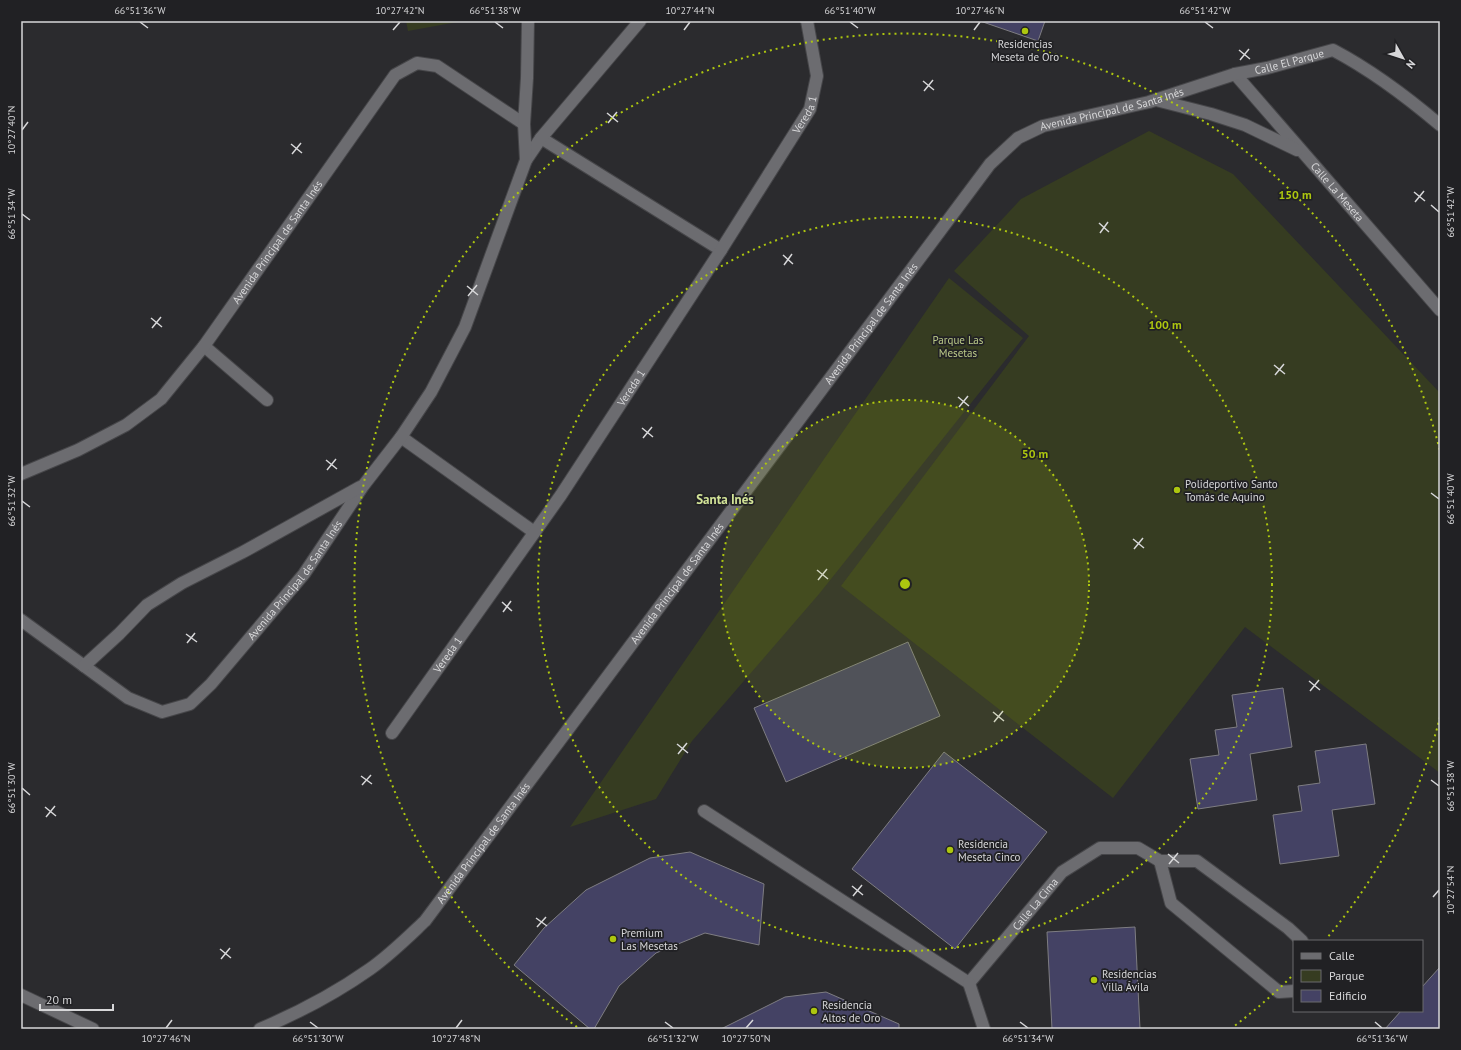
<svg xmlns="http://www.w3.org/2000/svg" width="1461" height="1050" font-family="'PT Sans',sans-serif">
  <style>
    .green { fill: #363c21 }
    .building { fill: #444264; stroke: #7e7d82 }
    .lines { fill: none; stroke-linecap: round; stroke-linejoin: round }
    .street-casing { stroke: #464649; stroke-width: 14 }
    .street { stroke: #6c6c70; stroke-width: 12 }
    .ticks { fill: none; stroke: #d7d7d9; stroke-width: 1.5 }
    .ring { fill: none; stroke: #adc60f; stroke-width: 2; stroke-dasharray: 2 4 }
    .poi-dot { fill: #adc60f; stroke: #212124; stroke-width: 1.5 }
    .labels { text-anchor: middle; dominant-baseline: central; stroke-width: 3.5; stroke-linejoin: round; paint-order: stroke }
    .poi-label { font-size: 11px; fill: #d7d7d9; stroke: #212124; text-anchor: start }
    .street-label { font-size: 11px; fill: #d7d7d9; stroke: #212124 }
    .park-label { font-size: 11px; fill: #bcca89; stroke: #212124 }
    .quarter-label { font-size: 13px; font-weight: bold; fill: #d3e498; stroke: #212124 }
    .centre { fill: #adc60f; stroke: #212124; stroke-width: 2 }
    .ring-label { font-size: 12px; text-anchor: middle; font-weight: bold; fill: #adc60f; stroke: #212124; stroke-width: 3.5; stroke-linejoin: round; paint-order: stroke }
    .neatline { fill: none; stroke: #d7d7d9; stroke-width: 1.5 }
    .ticks-label { font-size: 10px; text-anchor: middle; fill: #d7d7d9 }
  </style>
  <rect width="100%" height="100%" fill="#2b2b2e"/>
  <path class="green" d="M406,21H463L408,31Z
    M1149,131L1233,174L1440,393V773L1245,627L1113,798L841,586L1029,336L954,271L1021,199Z
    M949,278L1023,338L819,594L692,741L656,799L570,827Z"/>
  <path class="building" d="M980,21H1045L1038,41Z
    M908,642L940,716L786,782L754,708Z
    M1283,688L1292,747L1250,754L1257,800L1198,809L1190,759L1219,755L1215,730L1237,727L1232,695Z
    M1366,744L1375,804L1332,810L1339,856L1280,864L1273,815L1302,811L1298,786L1320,783L1315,751Z
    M944,752L1047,832L955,949L852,869Z
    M690,852L764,884L759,945L705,933L656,953L619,986L594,1029H590L514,965L544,928L586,890L650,858Z
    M1135,927L1140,1029H1052L1047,932Z
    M1440,967V1029H1385L1401,1011H1422V987Z
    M826,992L899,1024V1029H721L785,997Z"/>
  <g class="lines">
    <g class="street-casing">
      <g id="street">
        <path id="s1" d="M1235,74L1440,310"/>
        <path d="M1156,100L1211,114L1245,125L1297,150"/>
        <path d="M541,138L721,250"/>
        <path d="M526,160L541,138L640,21"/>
        <path d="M204,346L267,400"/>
        <path d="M401,437L534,532"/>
        <path id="s2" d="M21,474L78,450L126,425L161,399L204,346L395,75L417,63L437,66L524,124"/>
        <path id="s3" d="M21,620L128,698L162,712L190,704L211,684L304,574L363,486L401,437L431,392L465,327L526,160L524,124L527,78L528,21"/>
        <path d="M84,666L119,634L147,605L182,583L243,552L360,487"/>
        <path id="s4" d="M392,733L561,495L721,250L810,109L817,76L807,21"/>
        <path d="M704,811L969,983"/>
        <path d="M1160,861L1171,903L1279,992L1294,991"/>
        <path id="s5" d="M969,983L1062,872L1100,848H1138L1160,861H1197L1288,928L1302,941"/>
        <path d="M969,983L984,1029"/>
        <path d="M21,995L93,1029"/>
        <path id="s6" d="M260,1029C298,1013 336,993 370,969C390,955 408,937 425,921L990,164L1018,138L1043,126L1149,102L1235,74L1267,68L1333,50C1371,70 1407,97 1440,125"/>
      </g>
    </g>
    <use href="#street" class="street"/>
  </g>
  <path class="ticks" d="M140,22L148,28M495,22L503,28M850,22L858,28M1205,22L1213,28M393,30L400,22M684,30L690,22M974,30L980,22M1239,50L1250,59M1240,60L1249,49M923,81L934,90M924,91L933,80M607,113L618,122M608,123L617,112M22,130L28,122M291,144L302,153M292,154L301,143M1414,192L1425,201M1415,202L1424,191M1431,205L1439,212M22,214L30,220M1099,223L1109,232M1100,233L1108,222M783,255L793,264M784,265L792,254M467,286L478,295M468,296L477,285M151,318L162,327M152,328L161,317M1274,365L1285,374M1275,375L1284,364M958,397L969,406M959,407L968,396M642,428L653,437M643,438L652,427M326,460L337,469M327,470L336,459M1431,493L1439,499M22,501L30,507M1133,539L1144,548M1134,549L1143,538M817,570L828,579M818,580L827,569M502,602L512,611M503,612L511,601M186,634L197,642M187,643L195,633M1309,681L1320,690M1310,691L1319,680M993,712L1004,721M994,722L1003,711M677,744L688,753M678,754L687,743M361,776L372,784M1431,780L1439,786M362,785L371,775M22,788L30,795M45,807L56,816M46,817L55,806M1168,854L1179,863M1169,864L1178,853M852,886L863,895M853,896L862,885M1433,897L1439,890M536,918L547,926M537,927L546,917M220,949L231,958M221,959L230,948M310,1022L318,1028M665,1022L673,1028M1020,1022L1028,1028M1375,1022L1382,1028M166,1028L172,1020M456,1028L462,1020M746,1028L753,1020"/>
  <circle cx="905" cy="584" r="184" fill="#adc60f" fill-opacity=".12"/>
  <g class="ring">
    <circle cx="905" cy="584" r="184"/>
    <circle cx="905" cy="584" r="367"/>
    <path d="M1440 717A551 551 0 0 1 1327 938M1291 977A551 551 0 0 1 1233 1027M577 1027A551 551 0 1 1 1440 451"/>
  </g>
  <g class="poi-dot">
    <circle cx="1025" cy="31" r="4"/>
    <circle cx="1177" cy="490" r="4"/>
    <circle cx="950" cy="850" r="4"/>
    <circle cx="613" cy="939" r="4"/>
    <circle cx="1094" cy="980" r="4"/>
    <circle cx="814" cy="1011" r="4"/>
  </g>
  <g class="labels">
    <g class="poi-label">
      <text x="1025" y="44" text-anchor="middle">Residencias<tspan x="1025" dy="13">Meseta de Oro</tspan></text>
      <text x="1185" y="484">Polideportivo Santo<tspan x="1185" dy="13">Tomás de Aquino</tspan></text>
      <text x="958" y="844">Residencia<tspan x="958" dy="13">Meseta Cinco</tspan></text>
      <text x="621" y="933">Premium<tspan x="621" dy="13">Las Mesetas</tspan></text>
      <text x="1102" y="974">Residencias<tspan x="1102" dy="13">Villa Ávila</tspan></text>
      <text x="822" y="1005">Residencia<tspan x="822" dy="13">Altos de Oro</tspan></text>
    </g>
    <g class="street-label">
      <text stroke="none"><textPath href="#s6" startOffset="1464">Calle El Parque</textPath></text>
      <text stroke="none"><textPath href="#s6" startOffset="1280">Avenida Principal de Santa Inés</textPath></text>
      <text stroke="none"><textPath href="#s4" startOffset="744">Vereda 1</textPath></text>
      <text stroke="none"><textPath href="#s1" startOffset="156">Calle La Meseta</textPath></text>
      <text stroke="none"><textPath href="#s2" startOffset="355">Avenida Principal de Santa Inés</textPath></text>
      <text stroke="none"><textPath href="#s6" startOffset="944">Avenida Principal de Santa Inés</textPath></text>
      <text stroke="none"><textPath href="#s4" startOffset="420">Vereda 1</textPath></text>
      <text stroke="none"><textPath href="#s3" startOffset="361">Avenida Principal de Santa Inés</textPath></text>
      <text stroke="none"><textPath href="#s6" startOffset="620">Avenida Principal de Santa Inés</textPath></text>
      <text stroke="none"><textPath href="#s4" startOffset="96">Vereda 1</textPath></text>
      <text stroke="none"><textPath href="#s6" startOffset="296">Avenida Principal de Santa Inés</textPath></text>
      <text stroke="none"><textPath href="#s5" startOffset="103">Calle La Cima</textPath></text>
    </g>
    <g class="park-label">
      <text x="958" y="340">Parque Las<tspan x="958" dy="13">Mesetas</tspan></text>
    </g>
    <g class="quarter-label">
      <text x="725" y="499">Santa Inés</text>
    </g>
  </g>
  <circle cx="905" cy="584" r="6" class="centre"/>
  <g class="ring-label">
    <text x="1295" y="199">150 m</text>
    <text x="1165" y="329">100 m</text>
    <text x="1035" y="458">50 m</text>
  </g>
  <rect width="1461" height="1050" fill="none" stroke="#212124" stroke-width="44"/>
  <rect x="1293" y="940" width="130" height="72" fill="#212124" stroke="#6a6a6c"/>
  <rect x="1301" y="953" width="20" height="6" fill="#6c6c70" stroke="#6a6a6c"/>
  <text x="1329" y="960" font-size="12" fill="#d7d7d9">Calle</text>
  <rect x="1301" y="970" width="20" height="12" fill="#363c21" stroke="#6a6a6c"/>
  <text x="1329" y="980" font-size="12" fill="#d7d7d9">Parque</text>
  <rect x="1301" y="990" width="20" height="12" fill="#444264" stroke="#6a6a6c"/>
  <text x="1329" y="1000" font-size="12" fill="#d7d7d9">Edificio</text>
  <g transform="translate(1403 58) rotate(129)" stroke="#212124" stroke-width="3" paint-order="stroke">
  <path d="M0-3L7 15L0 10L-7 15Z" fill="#d7d7d9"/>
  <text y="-6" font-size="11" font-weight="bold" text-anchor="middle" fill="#d7d7d9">N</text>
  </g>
  <path d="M40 1004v6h73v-6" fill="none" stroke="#d7d7d9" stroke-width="2"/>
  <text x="46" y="1004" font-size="12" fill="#d7d7d9" stroke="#212124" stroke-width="3" paint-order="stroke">20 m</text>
  <rect x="22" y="22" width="1417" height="1006" class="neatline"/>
  <g class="ticks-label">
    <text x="140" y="14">66°51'36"W</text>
    <text x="400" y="14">10°27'42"N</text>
    <text x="495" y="14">66°51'38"W</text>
    <text x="690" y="14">10°27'44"N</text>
    <text x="850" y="14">66°51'40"W</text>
    <text x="980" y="14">10°27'46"N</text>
    <text x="1205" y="14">66°51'42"W</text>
    <text transform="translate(11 130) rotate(-90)" y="4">10°27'40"N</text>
    <text transform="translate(1450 212) rotate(-90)" y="4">66°51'42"W</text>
    <text transform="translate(11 214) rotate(-90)" y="4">66°51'34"W</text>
    <text transform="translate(1450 499) rotate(-90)" y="4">66°51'40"W</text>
    <text transform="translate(11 501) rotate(-90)" y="4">66°51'32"W</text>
    <text transform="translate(1450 786) rotate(-90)" y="4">66°51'38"W</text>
    <text transform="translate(11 788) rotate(-90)" y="4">66°51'30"W</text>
    <text transform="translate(1450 890) rotate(-90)" y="4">10°27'54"N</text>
    <text x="166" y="1042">10°27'46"N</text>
    <text x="318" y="1042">66°51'30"W</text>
    <text x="456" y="1042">10°27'48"N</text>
    <text x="673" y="1042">66°51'32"W</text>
    <text x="746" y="1042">10°27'50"N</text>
    <text x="1028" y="1042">66°51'34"W</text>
    <text x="1382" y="1042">66°51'36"W</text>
  </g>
</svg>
